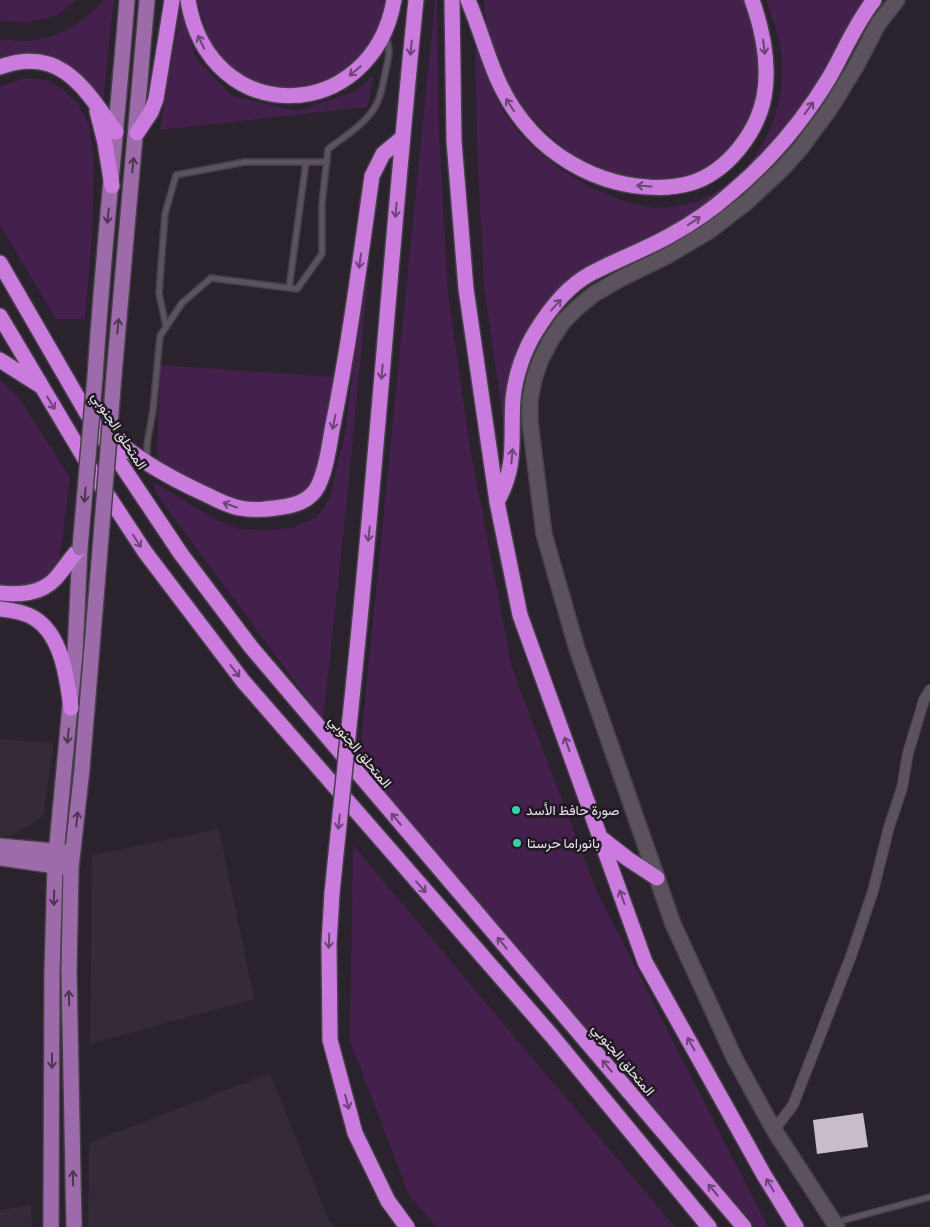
<svg xmlns="http://www.w3.org/2000/svg" width="930" height="1227" font-family="Bitter,Vazirmatn,serif">
  <style>
    .built { fill: #352a38 }
    .green { fill: #44204c }
    .building { fill: #c7bdca }
    .lines { fill: none; stroke-linecap: round; stroke-linejoin: round }
    .lane-casing { stroke: #454047; stroke-width: 8 }
    .street-casing { stroke: #454047; stroke-width: 12 }
    .secondary-casing { stroke: #454047; stroke-width: 18 }
    .primary-casing { stroke: #454047; stroke-width: 18 }
    .highway-casing { stroke: #454047; stroke-width: 18 }
    .lane { stroke: #5b525d; stroke-width: 5 }
    .street { stroke: #5b525d; stroke-width: 10 }
    .secondary { stroke: #5b525d; stroke-width: 15 }
    .primary { stroke: #9e6baa; stroke-width: 15 }
    .highway { stroke: #ca7bdd; stroke-width: 15 }
    .primary-bridge-casing { stroke: #454047; stroke-width: 18; stroke-linecap: butt }
    .highway-bridge-casing { stroke: #454047; stroke-width: 18; stroke-linecap: butt }
    .primary-bridge { stroke: #9e6baa; stroke-width: 15 }
    .highway-bridge { stroke: #ca7bdd; stroke-width: 15 }
    .oneway { stroke: #6c4576 }
    .oneway2 { stroke: #4c3652 }
    .poi-dot { fill: #33d4a8; stroke: #201922; stroke-width: 2 }
    .labels { text-anchor: middle; dominant-baseline: central; stroke-width: 5; stroke-linejoin: round; paint-order: stroke }
    .street-label { font-size: 14px; fill: #e8e3e9; stroke: #201922 }
    .poi-label { font-size: 14px; fill: #e8e3e9; stroke: #201922; text-anchor: start }
  </style>
  <rect width="100%" height="100%" fill="#2a222c"/>
  <path class="built" d="M0,739L54,743L43,817L10,836H0Z
    M219,829L254,999L90,1044L92,855Z
    M270,1073L329,1221L335,1227H88L89,1143Z
    M31,1205L32,1227H0V1210Z"/>
  <path class="green" d="M0,0H77L58,15L28,23L0,21Z
    M103,0H114L102,109L60,66L0,70V39C9,40 18,41 27,41C54,41 87,21 103,0Z
    M197,0H387L384,31L347,74L296,94L243,79L211,46Z
    M435,0H437L439,136L448,293L469,442L512,668L597,892L768,1227H756L359,761Z
    M484,0H746L758,30L760,103L737,152L692,183L639,186L575,159L522,109L505,81L490,39L484,11Z
    M766,0H871L823,89L738,189L590,274L524,341L506,390L503,420L484,287L477,141L475,45C485,70 493,98 509,120C529,147 555,168 584,183C609,196 641,211 671,207C744,199 791,121 781,51C778,33 772,17 766,0Z
    M181,7L195,57L232,96L297,111L356,91L373,75L368,107L160,130Z
    M24,78L47,80L63,89L78,104L89,124L94,158L92,238L85,319H56L0,225V87Z
    M369,269L347,501L323,720L155,492V483L215,519L238,529L268,530L295,527L317,517L329,500L345,432L354,359Z
    M160,365L335,377L327,431L312,486L289,508L223,501L157,460Z
    M0,380L20,399L70,478L58,571L47,584L0,595Z
    M353,845L675,1227H437L409,1195L350,1041Z"/>
  <path class="building" d="M863,1113L868,1147L817,1154L813,1120Z"/>
  <g class="lines">
    <g class="lane-casing">
      <path id="lane" d="M289,288L306,162
        M166,327L159,293L165,214L176,175L245,162H327
        M147,460V444L153,410L160,336L182,303L211,278L297,289L322,254V203L328,149C343,138 366,123 375,107C382,96 383,82 386,69C389,56 391,48 385,35
        M837,1222L930,1197"/>
    </g>
    <g class="street-casing">
      <path id="street" d="M774,1130L793,1105L851,956L873,891L889,827L902,788L908,753L924,700L930,690"/>
    </g>
    <g class="secondary-casing">
      <path id="secondary" d="M837,1227L774,1130L735,1059L673,924L577,649L544,534L530,422V400L534,379L541,359L551,340L563,322L578,307L594,294L620,279L667,256L709,231L748,201L783,168L800,149L829,110L855,68L878,24L897,0"/>
    </g>
    <g class="primary-casing">
      <path id="primary" d="M114,375L147,0
        M95,377C103,251 117,126 127,0
        M0,846L64,852
        M0,858L63,867
        M51,1227L52,972L55,866L75,653L80,548
        M74,1227L69,971L71,868L82,769L99,562"/>
    </g>
    <g class="highway-casing">
      <path id="highway" d="M188,0C209,130 372,125 394,0
        M452,0L454,141L466,289L497,502L520,615L645,962L764,1175L796,1227
        M468,0C489,50 493,90 532,132C554,156 585,174 616,182C639,188 668,190 691,183C727,172 757,133 764,97C770,64 763,31 752,0
        M0,67C61,45 85,89 116,132
        M97,111L105,143L112,186
        M137,133L151,112L156,99L172,0
        M0,263L86,412L181,554L251,647L744,1227
        M0,316L95,476L145,552L243,681L552,1036L709,1227
        M0,360L39,385
        M107,432C135,459 170,478 205,494C217,500 228,506 240,508C254,511 268,509 282,507C295,505 306,502 315,491C325,477 329,447 332,430C349,346 360,261 372,176L383,154L402,138
        M497,502C518,464 510,439 513,399C515,376 524,350 536,331C549,310 568,286 590,274C616,260 644,250 669,236C691,224 712,210 731,193C769,161 803,121 829,78C844,52 855,24 874,0
        M0,593C20,595 41,594 55,579C64,569 71,557 80,548
        M0,609C11,610 24,612 34,618C62,635 67,678 71,708
        M355,669C378,446 393,223 416,0
        M601,838L628,859L657,878
        M332,893L329,944L330,1040L355,1133L388,1201L407,1227"/>
    </g>
    <use href="#lane" class="lane"/>
    <use href="#street" class="street"/>
    <use href="#secondary" class="secondary"/>
    <use href="#primary" class="primary"/>
    <use href="#highway" class="highway"/>
    <g class="primary-bridge-casing">
      <path id="primary-bridge" d="M80,548L95,377
        M99,562L114,375"/>
    </g>
    <g class="highway-bridge-casing">
      <path id="highway-bridge" d="M332,893L355,669"/>
    </g>
    <use href="#primary-bridge" class="primary-bridge"/>
    <use href="#highway-bridge" class="highway-bridge"/>
  </g>
  <defs><path id="oneway-shaft" d="M-6 0H5M1.5-3L5.5 0L1.5 3" fill="none" stroke-width="1.6" stroke-linecap="round" stroke-linejoin="round" transform="scale(1.25)"/></defs>
  <g class="oneway">
    <use href="#oneway-shaft" transform="translate(201 42) rotate(-116)"/>
    <use href="#oneway-shaft" transform="translate(764 47) rotate(83)"/>
    <use href="#oneway-shaft" transform="translate(411 48) rotate(96)"/>
    <use href="#oneway-shaft" transform="translate(355 71) rotate(140)"/>
    <use href="#oneway-shaft" transform="translate(510 105) rotate(-123)"/>
    <use href="#oneway-shaft" transform="translate(809 108) rotate(-54)"/>
    <use href="#oneway-shaft" transform="translate(644 186) rotate(-176)"/>
    <use href="#oneway-shaft" transform="translate(396 210) rotate(95)"/>
    <use href="#oneway-shaft" transform="translate(694 221) rotate(-34)"/>
    <use href="#oneway-shaft" transform="translate(360 261) rotate(98)"/>
    <use href="#oneway-shaft" transform="translate(556 305) rotate(-48)"/>
    <use href="#oneway-shaft" transform="translate(382 372) rotate(95)"/>
    <use href="#oneway-shaft" transform="translate(51 403) rotate(59)"/>
    <use href="#oneway-shaft" transform="translate(334 422) rotate(102)"/>
    <use href="#oneway-shaft" transform="translate(512 456) rotate(-85)"/>
    <use href="#oneway-shaft" transform="translate(230 505) rotate(-161)"/>
    <use href="#oneway-shaft" transform="translate(369 534) rotate(96)"/>
    <use href="#oneway-shaft" transform="translate(137 541) rotate(57)"/>
    <use href="#oneway-shaft" transform="translate(235 671) rotate(52)"/>
    <use href="#oneway-shaft" transform="translate(567 744) rotate(-110)"/>
    <use href="#oneway-shaft" transform="translate(396 819) rotate(-130)"/>
    <use href="#oneway-shaft" transform="translate(339 822) rotate(96)"/>
    <use href="#oneway-shaft" transform="translate(421 887) rotate(49)"/>
    <use href="#oneway-shaft" transform="translate(622 897) rotate(-110)"/>
    <use href="#oneway-shaft" transform="translate(329 941) rotate(92)"/>
    <use href="#oneway-shaft" transform="translate(502 943) rotate(-130)"/>
    <use href="#oneway-shaft" transform="translate(691 1044) rotate(-119)"/>
    <use href="#oneway-shaft" transform="translate(607 1066) rotate(-130)"/>
    <use href="#oneway-shaft" transform="translate(347 1102) rotate(75)"/>
    <use href="#oneway-shaft" transform="translate(770 1185) rotate(-121)"/>
    <use href="#oneway-shaft" transform="translate(713 1190) rotate(-130)"/>
  </g>
  <g class="oneway2">
    <use href="#oneway-shaft" transform="translate(133 165) rotate(-84)"/>
    <use href="#oneway-shaft" transform="translate(108 216) rotate(96)"/>
    <use href="#oneway-shaft" transform="translate(118 326) rotate(-85)"/>
    <use href="#oneway-shaft" transform="translate(85 495) rotate(95)"/>
    <use href="#oneway-shaft" transform="translate(68 736) rotate(96)"/>
    <use href="#oneway-shaft" transform="translate(77 819) rotate(-84)"/>
    <use href="#oneway-shaft" transform="translate(54 898) rotate(91)"/>
    <use href="#oneway-shaft" transform="translate(69 998) rotate(-91)"/>
    <use href="#oneway-shaft" transform="translate(52 1061) rotate(90)"/>
    <use href="#oneway-shaft" transform="translate(73 1178) rotate(-91)"/>
  </g>
  <g class="poi-dot">
    <circle cx="516" cy="810" r="5"/>
    <circle cx="517" cy="843" r="5"/>
  </g>
  <g class="labels">
    <g class="street-label">
      <text transform="translate(119 431) rotate(57)">المتحلق الجنوبي</text>
      <text transform="translate(360 752) rotate(50)">المتحلق الجنوبي</text>
      <text transform="translate(623 1060) rotate(50)">المتحلق الجنوبي</text>
    </g>
    <g class="poi-label">
      <text x="526" y="810">صورة حافظ الأسد</text>
      <text x="527" y="843">بانوراما حرستا</text>
    </g>
  </g>
</svg>
